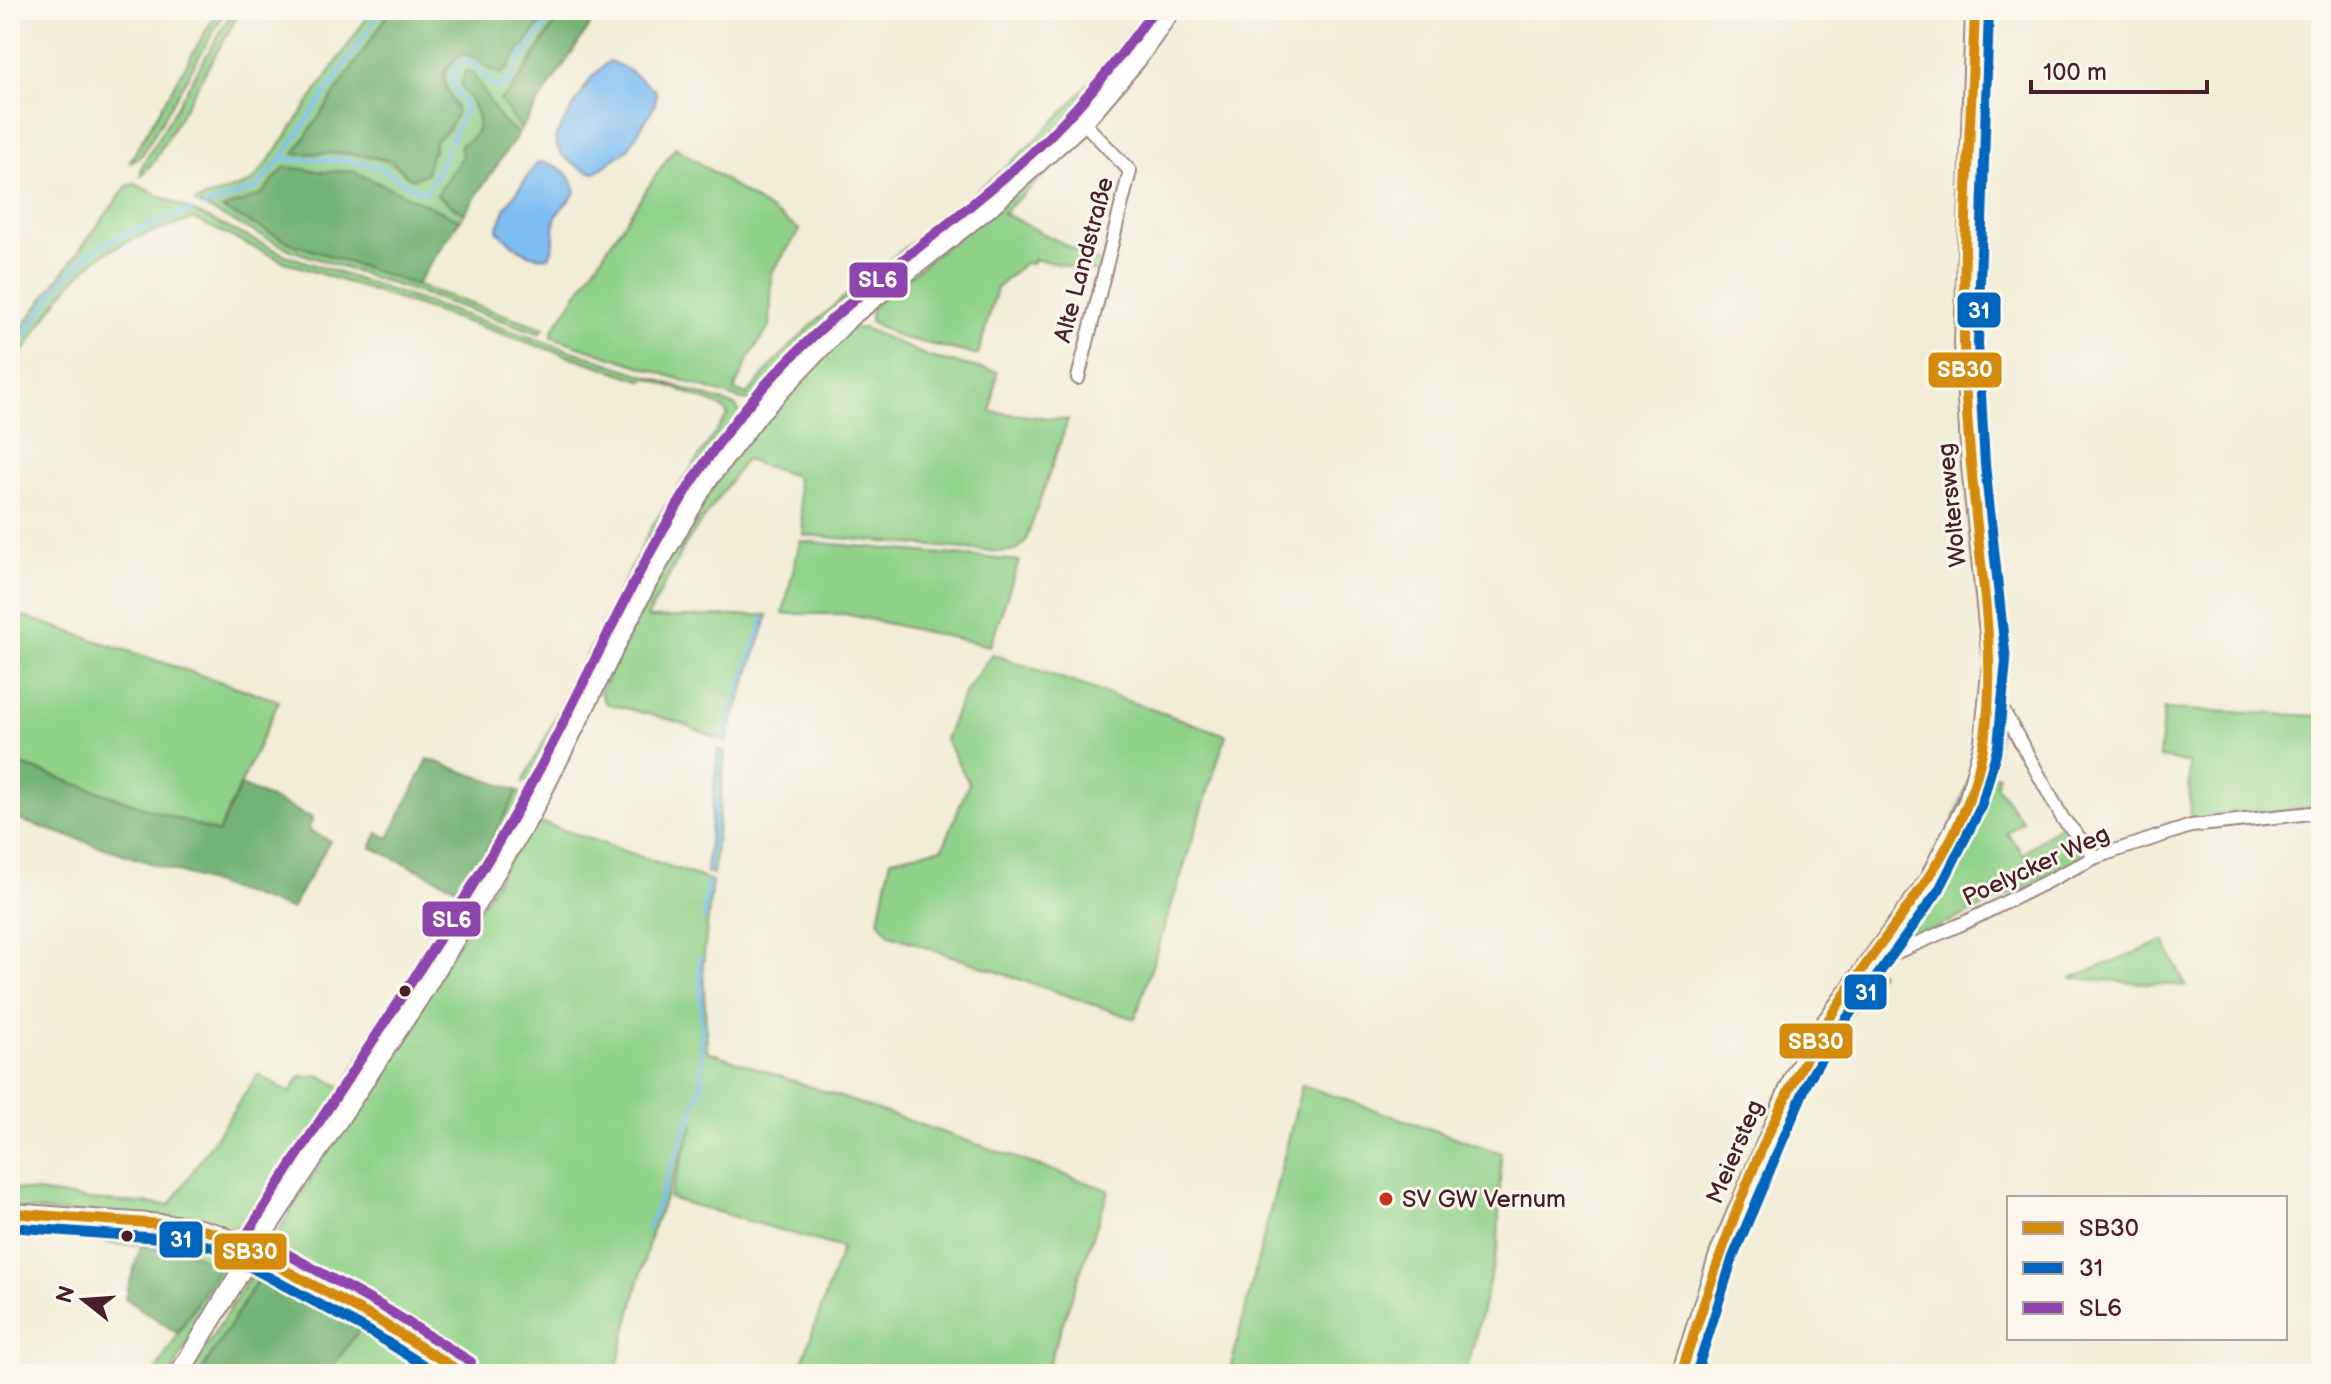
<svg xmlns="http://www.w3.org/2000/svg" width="2331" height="1384" font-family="'Balsamiq Sans',sans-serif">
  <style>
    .green { fill: #8fd188; stroke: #6c785a; stroke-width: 2 }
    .forest { fill: #73b374; stroke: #5e6950; stroke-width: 2 }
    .water { fill: #7ebdf2; stroke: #646e8e; stroke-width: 2 }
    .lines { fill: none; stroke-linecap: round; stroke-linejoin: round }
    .stream { stroke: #7ebdf2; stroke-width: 4 }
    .street-casing { stroke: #9e8681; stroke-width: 16 }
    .secondary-casing { stroke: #9e8681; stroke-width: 22 }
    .street { stroke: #fff; stroke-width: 12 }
    .secondary { stroke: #fff; stroke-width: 18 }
    .bus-1-casing { stroke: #fbf7ec; stroke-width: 16 }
    .bus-2-casing { stroke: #fbf7ec; stroke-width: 16 }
    .bus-3-casing { stroke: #fbf7ec; stroke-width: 16 }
    .bus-1 { stroke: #d48b09; stroke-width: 10 }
    .bus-2 { stroke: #0065bd; stroke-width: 10 }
    .bus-3 { stroke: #8e44ad; stroke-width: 10 }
    .bus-dot { fill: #4a1f2b; stroke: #fbf7ec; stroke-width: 3 }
    .poi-dot { fill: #c8321e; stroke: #fbf7ec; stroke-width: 3 }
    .labels { text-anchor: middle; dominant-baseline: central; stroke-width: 6; stroke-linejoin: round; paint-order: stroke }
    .street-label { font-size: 24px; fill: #4a1f2b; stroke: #fbf7ec }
    .poi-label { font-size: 24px; fill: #4a1f2b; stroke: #fbf7ec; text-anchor: start }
    .line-badge { stroke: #fbf7ec; stroke-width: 3 }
    .badge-label { font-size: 22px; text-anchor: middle; font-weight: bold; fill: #fff }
  </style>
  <rect width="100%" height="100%" fill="#fbf7ec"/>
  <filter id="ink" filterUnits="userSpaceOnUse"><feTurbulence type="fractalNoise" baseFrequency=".0125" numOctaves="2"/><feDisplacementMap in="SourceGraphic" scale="16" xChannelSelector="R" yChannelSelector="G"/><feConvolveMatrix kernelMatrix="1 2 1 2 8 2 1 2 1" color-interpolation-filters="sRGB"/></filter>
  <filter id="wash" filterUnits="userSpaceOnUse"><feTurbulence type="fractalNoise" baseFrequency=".006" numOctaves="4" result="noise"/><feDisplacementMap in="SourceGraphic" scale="32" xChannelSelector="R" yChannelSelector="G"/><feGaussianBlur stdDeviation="1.8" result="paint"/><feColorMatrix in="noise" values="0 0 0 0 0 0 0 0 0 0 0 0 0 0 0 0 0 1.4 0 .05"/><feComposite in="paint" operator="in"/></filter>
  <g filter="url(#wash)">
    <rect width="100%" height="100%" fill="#f2edd7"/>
    <path class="green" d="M218,10H226L142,155L129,163Z
      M233,10H241L154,161L141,176V168Z
      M372,10H391L294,154C324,153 389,149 406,176L434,152L435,140L447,131L456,106C441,85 440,68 463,54L477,57L490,70L508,69L517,51L551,10H563L508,96L509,114L521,129L518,134L501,120L486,98L462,88C468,96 477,104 479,115C482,131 449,182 437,195L464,214L460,220L352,171L326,172L285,167L261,195L223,209L293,244L544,328L539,333L291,250L194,202L252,182L276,151Z
      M1147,10H1163L1123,66L1072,124L761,401L742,400L552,337V331L675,147L800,230L772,272L770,326L750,356L734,390L747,395C823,299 927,237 1017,157C1066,113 1108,63 1147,10Z
      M1081,134L1088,135L1003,213L1101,263L1098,272L1034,259L1032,264L1024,263L997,288L978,355L899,337L870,321L871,308Z
      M135,184L288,256L736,406L744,421L665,534L542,781L523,782L652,526L728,414L720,406L646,377L644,381L285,262L194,219C163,230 124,238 97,259C61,286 36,335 10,371V344L127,186Z
      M849,328H864L929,357L997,372L991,412L1068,420L1025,543L1016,550L1001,552L804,535L796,476L745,460L685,545L647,618L768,615L726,742L678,722L605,703L600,692L677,540L745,440Z
      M800,541L1019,561L990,646L845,614H783Z
      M10,612L279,701L218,833L10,761Z
      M992,654L1226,735L1135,1019L890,935L879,920L891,859L943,848L969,783L945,739L963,695Z
      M2164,709L2321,716V807L2190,823L2189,763L2159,758Z
      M2001,717L1992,776L1998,775L1996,785L2022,821L2007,833L2023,854L2062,823L2082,845V861L1915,938L1912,933L1900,946L1895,936L1923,898L1993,719Z
      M718,749L725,753L713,874L706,872Z
      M518,791L530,802L356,1085L261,1221L233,1227L10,1208V1188L91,1200L170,1205L258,1074L290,1093L300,1077L319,1075L343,1088L362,1053L427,957Z
      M543,823L712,881L703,964L707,1051L1109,1190L1045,1374H798L842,1248L669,1198L694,1123L651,1234L615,1374H479L381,1311L290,1269L275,1256L273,1242L284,1222L532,824Z
      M2164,941L2186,986L2071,978Z
      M1869,972H1880L1830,1042L1784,1132L1734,1254L1708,1330L1698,1374H1688L1710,1293L1801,1076Z
      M1302,1085L1501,1153L1498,1246L1466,1374H1229Z
      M10,1219C84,1226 158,1225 226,1256L228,1269L171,1374H154L219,1266L184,1250L163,1246L113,1244L83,1235L10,1228Z
      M263,1272L276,1274L373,1324L450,1374H327L361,1325L297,1290L257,1281L200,1374H189L249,1278Z"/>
    <path class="forest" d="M391,10H551L502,74C486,71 480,57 463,54C427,76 451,87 457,113L447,131L435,140L426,174L411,179L391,160L346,153L294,154Z
      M563,10H592L595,18L521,129L500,100C516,92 550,30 563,10Z
      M465,71L473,73L501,120L518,134L464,214L437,195L462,157L460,145C490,132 477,107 461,87Z
      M285,167L326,172L352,171L460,220L416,285L293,244L222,209L261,195Z
      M428,759L518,791L463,891L371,847L378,833L389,838Z
      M10,761L218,833L241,785L313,818L308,830L330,841L291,909L10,817Z
      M141,1246L184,1250L220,1266L177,1333L125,1298Z
      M268,1279L297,1290L362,1326L327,1374H200L257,1281Z"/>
    <path class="water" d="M609,61L627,69L656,91L655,105L628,149L595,173C577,168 556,157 555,137L591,78Z
      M538,162C557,163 571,173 576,191C571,201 559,208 556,217C551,230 558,239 549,257C527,259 512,245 497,230L506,207Z"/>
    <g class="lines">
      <path class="stream" d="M281,159C312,161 353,155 382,169C399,178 407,188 427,192L466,108L451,81L455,69L463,63H474L495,88L512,79L517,64L557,10
        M205,206L255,189L281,159L382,10
        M10,357C35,322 58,276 94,251C121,231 159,223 190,211
        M723,739L764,618
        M709,871L720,754
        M704,920L708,882
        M648,1229L702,1085L700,957"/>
    </g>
  </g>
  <g filter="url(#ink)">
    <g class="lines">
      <g class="street-casing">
        <path id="street" d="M1078,378L1130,171L1083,122
          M1991,698L2004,712L2063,819L2096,857
          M1872,963L1966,922L2096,857L2191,826L2321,812
          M253,1251L376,1319L464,1374"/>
      </g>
      <g class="secondary-casing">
        <path id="secondary" d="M10,1213L189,1226L218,1234L253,1251
          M179,1374L267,1228L419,998L531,814L646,585L706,482L760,412L850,317L988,208L1083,122L1137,59L1171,10
          M1681,1374L1720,1252L1795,1075L1827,1021L1927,883L1968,802L1984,743L1992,661L1971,466L1964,343L1975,10"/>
      </g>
      <use href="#street" class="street"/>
      <use href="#secondary" class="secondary"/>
      <g class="bus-1-casing">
        <path id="bus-1" d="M10,1213L189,1226L218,1234L376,1319L464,1374
          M1681,1374C1719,1255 1759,1134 1824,1027C1869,950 1935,887 1968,802C2000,719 1989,631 1979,545C1972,478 1965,410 1964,343C1963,232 1971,121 1975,10"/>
      </g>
      <g class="bus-2-casing">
        <path id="bus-2" d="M10,1227L187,1240L213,1247L369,1331L438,1374
          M1696,1374L1733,1257L1808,1081L1839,1029L1939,890L1981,807L1998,746L2006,661L1985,465L1978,343L1989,10"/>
      </g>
      <g class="bus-3-casing">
        <path id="bus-3" d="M260,1239L383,1307L471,1362
          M241,1244C331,1098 433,959 517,810C594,675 648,526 748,405C829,306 939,238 1033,152C1079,109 1118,61 1154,10"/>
      </g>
      <use href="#bus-1" class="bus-1"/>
      <use href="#bus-2" class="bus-2"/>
      <use href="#bus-3" class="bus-3"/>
    </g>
  </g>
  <g class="bus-dot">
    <circle cx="405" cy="991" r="7"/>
    <circle cx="127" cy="1236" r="7"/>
  </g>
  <circle class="poi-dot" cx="1386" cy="1199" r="8"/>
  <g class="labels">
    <g class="street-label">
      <text transform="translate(1084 260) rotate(-75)">Alte Landstraße</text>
      <text transform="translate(1952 505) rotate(-96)">Woltersweg</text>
      <text transform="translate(2036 866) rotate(-25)">Poelycker Weg</text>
      <text transform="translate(1735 1152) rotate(-67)">Meiersteg</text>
    </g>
    <g class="poi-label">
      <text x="1402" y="1199">SV GW Vernum</text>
    </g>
  </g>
  <g class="line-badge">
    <rect x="848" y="261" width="61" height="38" rx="8" fill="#8e44ad"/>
    <rect x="1956" y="291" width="46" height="38" rx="8" fill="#0065bd"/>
    <rect x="1927" y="351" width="76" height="38" rx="8" fill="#d48b09"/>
    <rect x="421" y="900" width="61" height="38" rx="8" fill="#8e44ad"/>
    <rect x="1843" y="973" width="45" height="38" rx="8" fill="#0065bd"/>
    <rect x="1778" y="1022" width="76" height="38" rx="8" fill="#d48b09"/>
    <rect x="158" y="1220" width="46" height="39" rx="8" fill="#0065bd"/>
    <rect x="213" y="1232" width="75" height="39" rx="8" fill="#d48b09"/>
  </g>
  <g class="badge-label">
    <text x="878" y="287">SL6</text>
    <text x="1979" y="318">31</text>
    <text x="1965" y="377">SB30</text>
    <text x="452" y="927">SL6</text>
    <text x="1866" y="1000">31</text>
    <text x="1816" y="1049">SB30</text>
    <text x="181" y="1247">31</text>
    <text x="250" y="1259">SB30</text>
  </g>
  <rect width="2331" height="1384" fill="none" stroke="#fbf7ec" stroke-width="40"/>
  <rect x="2007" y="1196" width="280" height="144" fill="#fbf7ec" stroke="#b4a19f" stroke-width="2"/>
  <rect x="2023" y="1222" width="40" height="12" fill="#d48b09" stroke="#b4a19f" stroke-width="2"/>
  <text x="2079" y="1236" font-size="24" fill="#4a1f2b">SB30</text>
  <rect x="2023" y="1262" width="40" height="12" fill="#0065bd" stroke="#b4a19f" stroke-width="2"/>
  <text x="2079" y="1276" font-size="24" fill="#4a1f2b">31</text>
  <rect x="2023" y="1302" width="40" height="12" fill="#8e44ad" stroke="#b4a19f" stroke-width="2"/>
  <text x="2079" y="1316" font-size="24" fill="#4a1f2b">SL6</text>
  <g transform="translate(84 1300) rotate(287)" stroke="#fbf7ec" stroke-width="6" paint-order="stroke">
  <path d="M0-6L14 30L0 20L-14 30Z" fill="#4a1f2b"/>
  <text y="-12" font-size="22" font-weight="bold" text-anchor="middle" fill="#4a1f2b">N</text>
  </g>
  <path d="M2031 80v12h176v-12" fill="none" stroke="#4a1f2b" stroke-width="4"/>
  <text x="2043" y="80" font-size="24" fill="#4a1f2b" stroke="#fbf7ec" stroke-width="6" paint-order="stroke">100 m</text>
</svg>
